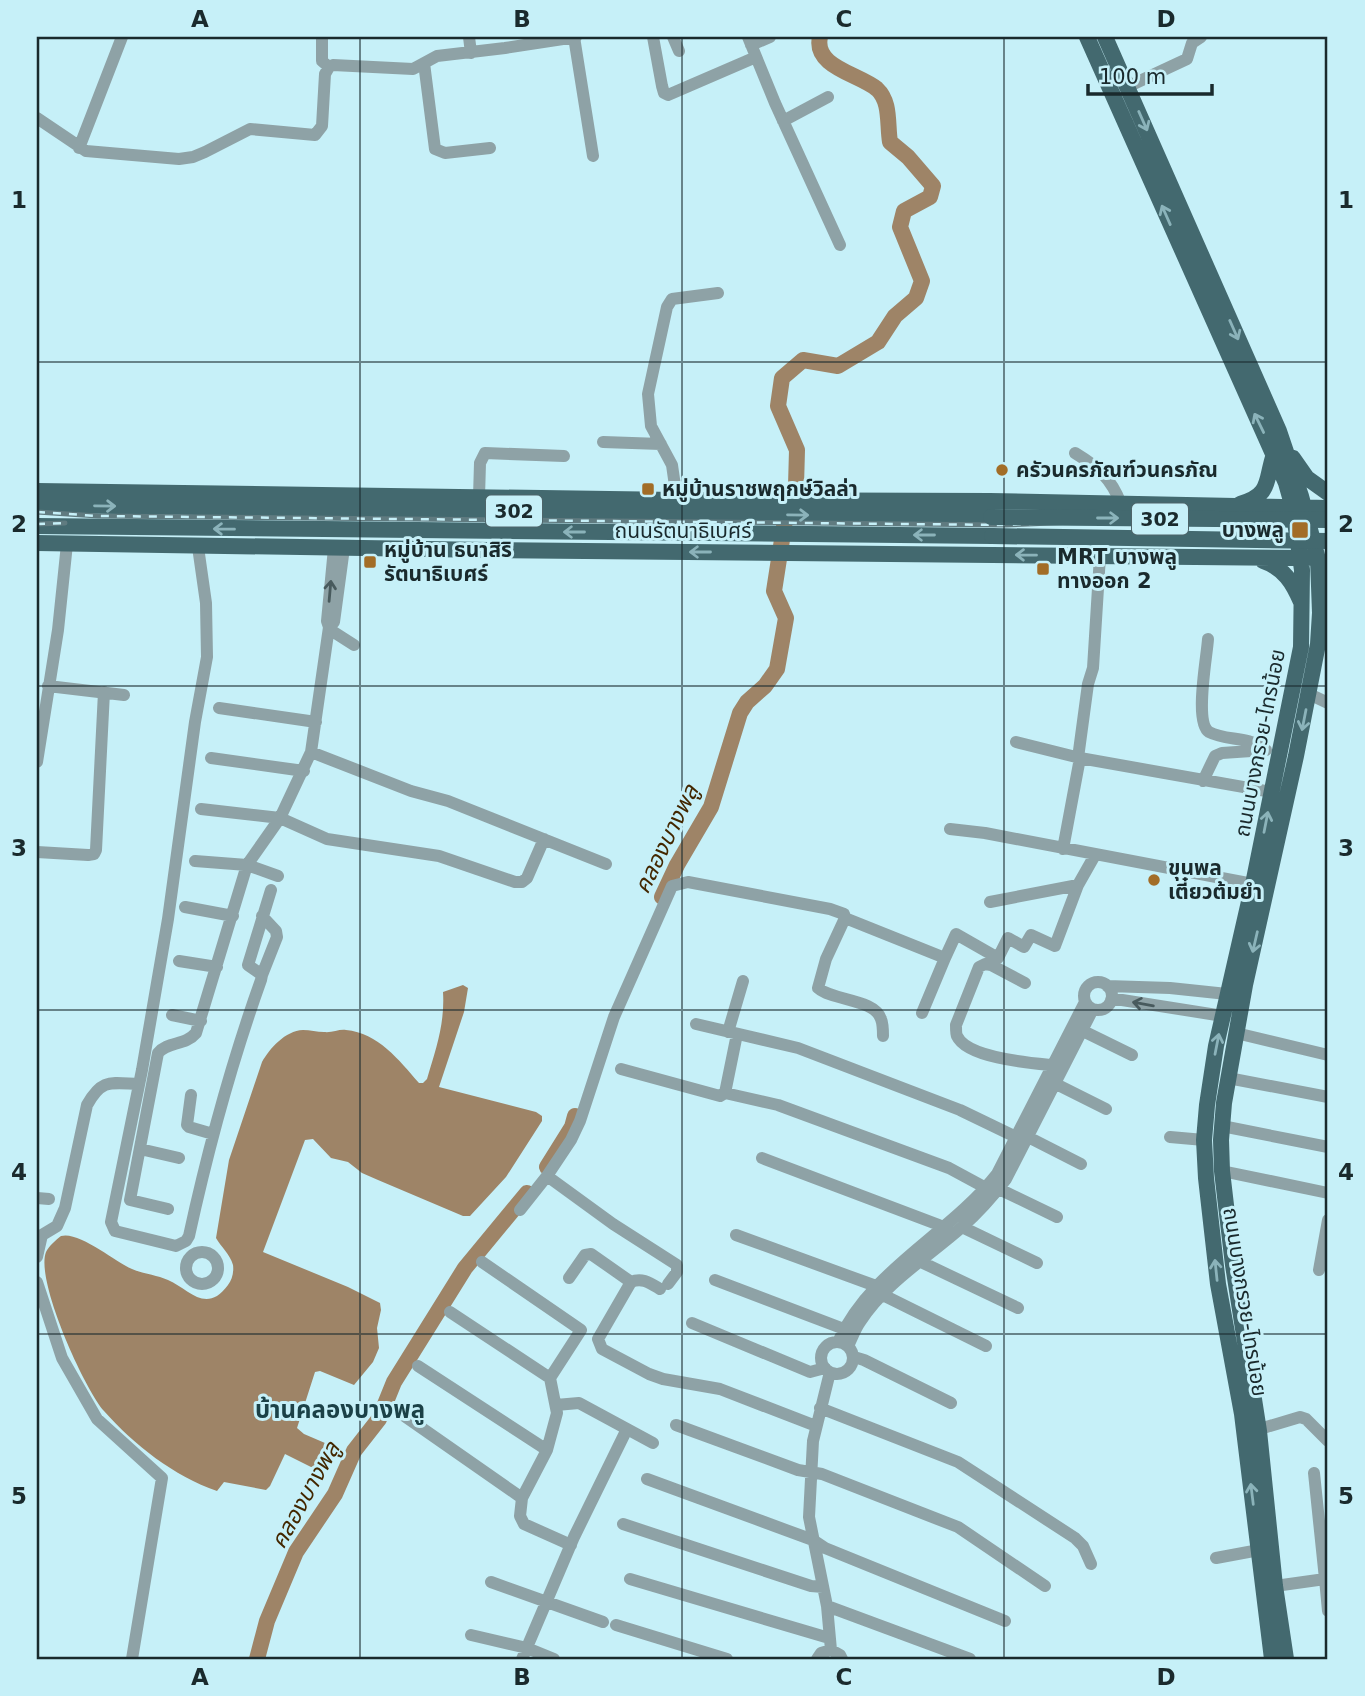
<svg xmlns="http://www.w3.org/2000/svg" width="1365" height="1696" font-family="'DejaVu Sans','Noto Sans Thai',sans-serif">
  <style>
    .water { fill: #9e8467 }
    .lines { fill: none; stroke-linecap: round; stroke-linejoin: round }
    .river { stroke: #9e8467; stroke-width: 16 }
    .minor { stroke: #8ea2a6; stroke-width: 12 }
    .major { stroke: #43696f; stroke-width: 16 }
    .rail-casing { stroke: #607b80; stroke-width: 5 }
    .rail { stroke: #c6f0f8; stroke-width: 2.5; stroke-dasharray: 8; stroke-linecap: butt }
    .major-bridge { stroke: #43696f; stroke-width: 16 }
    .oneway { stroke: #8bb3ba }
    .oneway2 { stroke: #485a5d }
    .grid { fill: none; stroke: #1a2a2d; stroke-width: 2; stroke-opacity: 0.55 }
    .poi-dot { fill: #a26d27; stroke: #c6f0f8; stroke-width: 2.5 }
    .labels { text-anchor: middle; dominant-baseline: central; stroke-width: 6; stroke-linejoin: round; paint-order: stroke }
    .shield { fill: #c6f0f8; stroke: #4e656a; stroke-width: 2 }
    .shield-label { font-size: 19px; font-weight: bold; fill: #1a2a2d }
    .poi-label { font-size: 21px; font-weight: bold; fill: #1a2a2d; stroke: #c6f0f8; text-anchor: start }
    .street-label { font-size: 21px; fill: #1a2a2d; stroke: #c6f0f8 }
    .water-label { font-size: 23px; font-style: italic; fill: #432700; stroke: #c6f0f8 }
    .quarter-label { font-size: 24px; font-weight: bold; fill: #1b4147; stroke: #c6f0f8 }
    .neatline { fill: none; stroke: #1a2a2d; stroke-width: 2.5 }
    .grid-label { font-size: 23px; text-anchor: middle; font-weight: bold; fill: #1a2a2d }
  </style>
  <rect width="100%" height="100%" fill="#c6f0f8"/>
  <path class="water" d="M463,985L468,988L464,1012L439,1087L536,1112L542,1116V1121L506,1177L470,1216H463L378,1180L362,1173L348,1162L331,1158L313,1139L305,1140L263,1252L348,1287L380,1303L381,1310L377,1328L379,1348L373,1362L354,1385L320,1371L315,1372L297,1428L304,1434L325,1443L323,1454L316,1466L311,1467L285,1454L270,1486L266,1490L224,1482L217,1491C174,1476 134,1445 104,1411C84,1388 35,1280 46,1252C49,1246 56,1240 61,1236C79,1231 114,1261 132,1269C144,1274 157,1275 168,1280C189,1289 206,1315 228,1285C232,1280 234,1272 233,1265C230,1254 221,1247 216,1238L229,1160L262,1062C270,1048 285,1031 303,1030C310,1030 317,1032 324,1032C332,1033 339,1029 346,1030C378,1033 399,1060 419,1083H423L427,1079C436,1049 445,1023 443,992Z"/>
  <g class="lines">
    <path class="river" d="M662,897L677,865L711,807L740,713L747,702L765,686L777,669L786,618L774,591L786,514L796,486L797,450L778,406L782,378L803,360L838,366L878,342L895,316L916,298L922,281L900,227L904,211L930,197L933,186L908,157L890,142C887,124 891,102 877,89C859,74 813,67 820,37
      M547,1167L572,1127L575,1116
      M257,1659L267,1621L296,1552L335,1494L354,1451L379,1419L394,1382L465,1268L527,1193"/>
    <path class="minor" d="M322,37V61L329,67
      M469,37L471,53
      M574,37L593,156
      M653,37L662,86L664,93L668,95L756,57
      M673,37L679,51
      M748,37L775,103L840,245
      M751,45L770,37
      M424,63L435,149L445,153L490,148
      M1127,87L1187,59L1192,43L1201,37
      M37,118L86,151L179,159L193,157L205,152L250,129L315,135L322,126L325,74L329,67L333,65L413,69L437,56L505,48L576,37
      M783,121L828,97
      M79,148L122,37
      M603,442L661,444
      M1075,453C1098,467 1111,478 1121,504
      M479,497L480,463L485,453L564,456
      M677,500L672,465L651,426L648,394L667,307L672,299L718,293
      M198,547L206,603L207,657L195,722L168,919L142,1070L111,1222L115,1231L176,1246L186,1241L189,1236C208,1149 231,1064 261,980L262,975L248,965L271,890
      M334,548L327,621L329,627L334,622L344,548
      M329,629L354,645
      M1208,639C1207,657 1194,722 1209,732C1226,741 1247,736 1263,748
      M48,686L124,695
      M1309,694L1328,703
      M219,708L316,722
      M1016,742L1080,758L1272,792
      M311,752L411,791L448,801L606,864
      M211,758L304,771
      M1078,758L1088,684L1093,668L1100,556
      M37,762L58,630L67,544
      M1203,781L1215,756L1222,753L1266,750
      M201,809L280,818L327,839L439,856L515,882H522L527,878L544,839
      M950,829L985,833L1253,884
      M1063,849L1080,758
      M37,852L88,855L94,854L96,850L104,692
      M195,861L247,865L278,876
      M990,902L1078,885L1095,855
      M185,907L233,916
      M845,918L945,958L956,934L998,958L1008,938L1024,947L1031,935L1055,946L1078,885
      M179,961L217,967
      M262,975L277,937L276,931L262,916
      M1084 996a14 14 0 1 1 28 0a14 14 0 1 1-28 0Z
      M1025,983L991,965L985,964L979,967L956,1025C956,1028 956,1034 957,1036C967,1058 1030,1063 1051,1065
      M1107,986L1170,988L1227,994
      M1111,1000H1122L1223,1016
      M922,1013L945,958
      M172,1015L201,1021
      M696,1024L798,1048L960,1110L1016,1137
      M1081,1030L1132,1055
      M728,1032L743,981
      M1236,1033L1328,1055
      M621,1069L720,1096L725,1093L737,1034
      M1228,1078L1328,1097
      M1054,1083L1106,1109
      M725,1093L778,1105L949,1168L986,1188
      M191,1095L187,1125L189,1127L213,1134
      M1222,1126L1328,1147
      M1028,1137L1081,1164
      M1170,1137L1204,1140
      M140,1149L179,1158
      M762,1158L939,1225L947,1234
      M1222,1171L1328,1193
      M547,1176L613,1224L677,1265V1272L668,1284
      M999,1189L1057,1217
      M37,1198L49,1199
      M168,1209L130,1200L158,1053C168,1041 185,1046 196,1033L247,865L280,818L311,752L329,627
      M520,1210L547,1176L571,1140L580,1121L614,1017L672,886L688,882L830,909L844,914L845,918L826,959L818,988C833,1001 875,999 881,1019C883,1024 883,1031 883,1036
      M962,1227L1037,1263
      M736,1235L876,1286
      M186 1268a16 16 0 1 1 32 0a16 16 0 1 1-32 0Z
      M37,1257L42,1235L57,1226L65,1208L87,1105C102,1078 111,1083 139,1084
      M919,1261L1018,1308
      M482,1262L581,1330L550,1378L557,1413L547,1450L522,1498L520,1516L524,1524L571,1545
      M1319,1270L1328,1220
      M569,1278L585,1255L591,1254L631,1282
      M715,1280L844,1329
      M37,1282L62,1358L97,1419L162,1478L132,1659
      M660,1289C650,1283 642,1277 631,1282L598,1339L602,1349L649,1374L663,1379L720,1389L816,1426
      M883,1295L986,1346
      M450,1312L550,1378
      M692,1323L810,1372L825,1368
      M838,1342C871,1269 949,1235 997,1174L1085,1002
      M821 1358a16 16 0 1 1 32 0a16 16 0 1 1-32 0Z
      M848,1346C852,1338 855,1329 860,1322C885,1283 928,1257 962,1227C979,1212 993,1196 1006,1179L1093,1009
      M854,1357L864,1360L951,1403
      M418,1366L547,1450
      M830,1372L813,1441L809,1517L827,1606L831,1650
      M556,1405L579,1403L653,1443
      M393,1408L522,1498
      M820,1408L958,1462L1075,1538L1083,1546L1091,1564
      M676,1425L798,1470L822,1474L958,1527L1045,1586
      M1259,1431L1263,1428L1300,1417L1306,1419L1328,1441
      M647,1479L813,1540L825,1548L1005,1621
      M623,1524L811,1586L823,1587
      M1216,1558L1259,1550
      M630,1579L829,1638
      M1325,1579L1328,1611
      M491,1582L603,1622
      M1275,1586L1325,1579L1314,1473
      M827,1606L970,1659
      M616,1625L727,1659
      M471,1635L527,1648L554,1659
      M522,1659L574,1537L627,1429
      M817,1659L821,1653L831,1650L840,1655L842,1659"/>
    <path class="major" d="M1087,37L1286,483L1293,508L1302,570L1301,647L1253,884L1216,1046L1207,1105L1204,1140L1206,1178L1218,1284L1242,1414L1272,1659
      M1105,37L1279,431L1301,496L1318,559L1320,613L1318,644L1296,756L1245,985L1224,1103L1221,1140L1222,1171L1233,1265L1259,1431L1275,1586L1286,1659
      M1293,458L1307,478L1328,493
      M37,491L677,500L990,501L1328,508
      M1240,504C1272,495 1265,480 1274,454
      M37,505L991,517
      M37,526L992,536
      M37,543L488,550L1308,558
      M1263,561C1284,568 1293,583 1301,602"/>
    <g class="rail-casing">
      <path id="rail" d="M37,512L98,516L1005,525L1121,520L1328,522
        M37,524L65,523
        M1038,532L1121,536L1328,538"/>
    </g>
    <use href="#rail" class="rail"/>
    <path class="major-bridge" d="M991,517L1328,520
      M992,536L1328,541"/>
  </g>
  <defs><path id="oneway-shaft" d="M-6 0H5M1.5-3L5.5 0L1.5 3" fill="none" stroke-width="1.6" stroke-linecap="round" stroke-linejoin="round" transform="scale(1.75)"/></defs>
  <g class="oneway">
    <use href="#oneway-shaft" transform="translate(1143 121) rotate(66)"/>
    <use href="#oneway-shaft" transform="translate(1166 215) rotate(-114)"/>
    <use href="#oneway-shaft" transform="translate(1234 330) rotate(66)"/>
    <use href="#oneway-shaft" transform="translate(1259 423) rotate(-116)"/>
    <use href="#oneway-shaft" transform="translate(105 506) rotate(1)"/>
    <use href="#oneway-shaft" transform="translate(798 515) rotate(1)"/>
    <use href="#oneway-shaft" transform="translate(1108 518)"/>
    <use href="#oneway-shaft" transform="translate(224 529) rotate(-179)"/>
    <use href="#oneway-shaft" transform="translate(574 532) rotate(-180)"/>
    <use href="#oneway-shaft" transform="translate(924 535) rotate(-180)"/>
    <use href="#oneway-shaft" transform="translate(700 552) rotate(-180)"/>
    <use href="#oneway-shaft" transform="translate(1026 555) rotate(-179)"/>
    <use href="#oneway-shaft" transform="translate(1304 720) rotate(101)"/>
    <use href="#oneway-shaft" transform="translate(1266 822) rotate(-79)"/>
    <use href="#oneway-shaft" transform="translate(1255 942) rotate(103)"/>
    <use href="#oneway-shaft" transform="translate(1217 1044) rotate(-79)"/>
    <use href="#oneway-shaft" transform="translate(1216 1270) rotate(-96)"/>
    <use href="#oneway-shaft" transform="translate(1252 1494) rotate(-97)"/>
  </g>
  <g class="oneway2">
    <use href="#oneway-shaft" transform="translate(330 591) rotate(-85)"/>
    <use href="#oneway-shaft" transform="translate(1143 1004) rotate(-170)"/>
  </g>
  <path class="grid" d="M360,37V1659M682,37V1659M1004,37V1659M37,362H1328M37,686H1328M37,1010H1328M37,1334H1328"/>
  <g class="poi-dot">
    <circle cx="1002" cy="470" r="7"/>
    <rect x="641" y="482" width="14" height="14" rx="3.5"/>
    <rect x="1291" y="521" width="18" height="18" rx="3.5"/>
    <rect x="363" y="555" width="14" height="14" rx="3.5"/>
    <rect x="1036" y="562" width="14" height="14" rx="3.5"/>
    <circle cx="1154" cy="880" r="7"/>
  </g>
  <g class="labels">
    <g class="shield">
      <rect x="486" y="495.5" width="56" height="31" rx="5"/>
      <rect x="1132" y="503.5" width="56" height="31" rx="5"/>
    </g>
    <g class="shield-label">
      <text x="514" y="511">302</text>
      <text x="1160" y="519">302</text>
    </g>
    <g class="poi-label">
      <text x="1016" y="470">ครัวนครภัณฑ์วนครภัณ</text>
      <text x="662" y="489">หมู่บ้านราชพฤกษ์วิลล่า</text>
      <text x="1284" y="530" text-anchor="end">บางพลู</text>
      <text x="384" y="550">หมู่บ้าน ธนาสิริ<tspan x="384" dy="24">รัตนาธิเบศร์</tspan></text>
      <text x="1057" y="557">MRT บางพลู<tspan x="1057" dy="24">ทางออก 2</tspan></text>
      <text x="1168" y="868">ขุนพล<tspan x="1168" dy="24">เตี๋ยวต้มยำ</tspan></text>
    </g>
    <g class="street-label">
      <text x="683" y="531">ถนนรัตนาธิเบศร์</text>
      <text transform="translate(1260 743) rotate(-79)">ถนนบางกรวย-ไทรน้อย</text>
      <text transform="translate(1245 1302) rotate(81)">ถนนบางกรวย-ไทรน้อย</text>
    </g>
    <g class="water-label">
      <text transform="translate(666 839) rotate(-64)">คลองบางพลู</text>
      <text transform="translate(305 1495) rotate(-61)">คลองบางพลู</text>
    </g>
    <g class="quarter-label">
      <text x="340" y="1410">บ้านคลองบางพลู</text>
    </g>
  </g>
  <rect width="1365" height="1696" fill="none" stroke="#c6f0f8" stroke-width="77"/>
  <path d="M1088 84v10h124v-10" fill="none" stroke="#1a2a2d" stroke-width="3.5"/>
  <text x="1099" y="84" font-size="21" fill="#1a2a2d" stroke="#c6f0f8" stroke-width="5" paint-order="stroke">100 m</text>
  <rect x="38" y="38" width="1288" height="1620" class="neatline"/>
  <g class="grid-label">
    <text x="200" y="27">A</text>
    <text x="522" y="27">B</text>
    <text x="844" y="27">C</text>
    <text x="1166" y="27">D</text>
    <text x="19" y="208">1</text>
    <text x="1346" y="208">1</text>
    <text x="19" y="532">2</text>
    <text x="1346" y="532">2</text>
    <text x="19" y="856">3</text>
    <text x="1346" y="856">3</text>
    <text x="19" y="1180">4</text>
    <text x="1346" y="1180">4</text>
    <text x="19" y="1504">5</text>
    <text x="1346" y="1504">5</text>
    <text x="200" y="1685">A</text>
    <text x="522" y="1685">B</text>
    <text x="844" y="1685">C</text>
    <text x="1166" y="1685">D</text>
  </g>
</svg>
